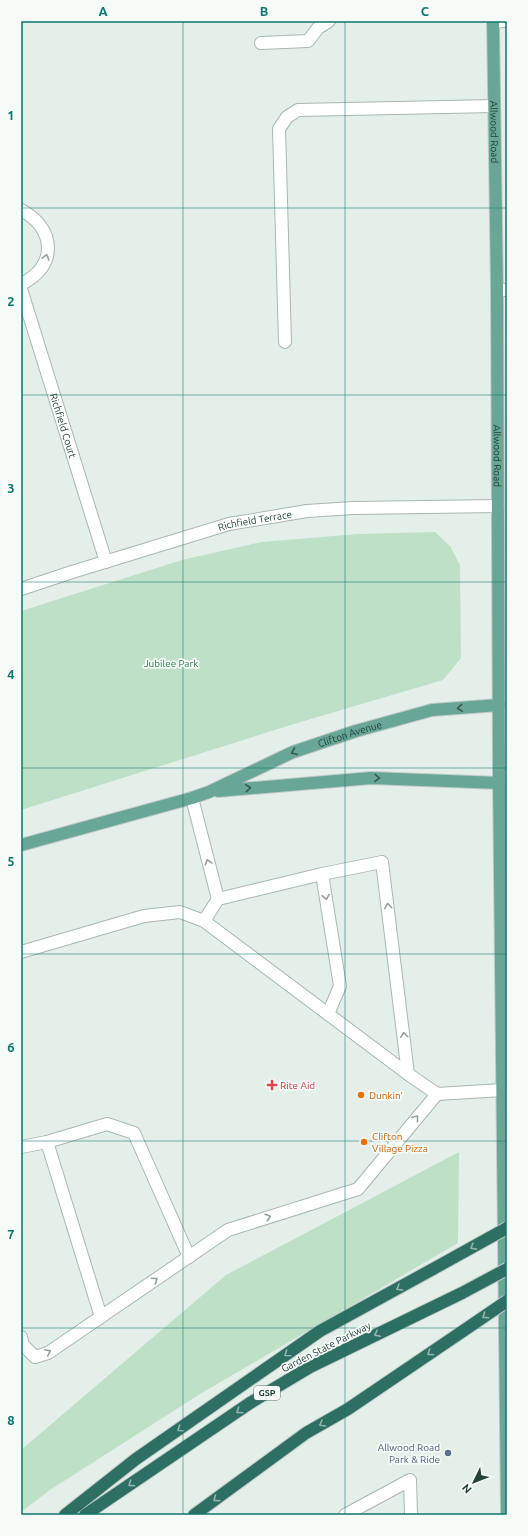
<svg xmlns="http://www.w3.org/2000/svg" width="528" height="1536" font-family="Ubuntu,sans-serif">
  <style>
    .green { fill: #bde0c7 }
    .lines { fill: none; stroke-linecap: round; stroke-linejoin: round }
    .minor-casing { stroke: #a7b8b1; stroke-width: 14 }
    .major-casing { stroke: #c1cac8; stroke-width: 14 }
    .highway-casing { stroke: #c1cac8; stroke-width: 14 }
    .minor { stroke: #fff; stroke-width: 12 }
    .major { stroke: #68a696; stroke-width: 12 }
    .highway { stroke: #2d6f62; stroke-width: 12 }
    .highway-bridge-casing { stroke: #c1cac8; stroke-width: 14; stroke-linecap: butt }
    .highway-bridge { stroke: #2d6f62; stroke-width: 12 }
    .oneway { stroke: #91a09c }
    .oneway2 { stroke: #345b50 }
    .oneway3 { stroke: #92b5ad }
    .grid { fill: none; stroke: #0f766e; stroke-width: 1; stroke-opacity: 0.55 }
    .health-dot { fill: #e0444e; stroke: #f6fbf8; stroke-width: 1.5 }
    .food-dot { fill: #e8710a; stroke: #f6fbf8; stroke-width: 1.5 }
    .service-dot { fill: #5c6f8a; stroke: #f6fbf8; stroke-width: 1.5 }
    .labels { text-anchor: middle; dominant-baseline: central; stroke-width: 3.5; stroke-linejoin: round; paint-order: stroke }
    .shield { fill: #f6fbf8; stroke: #627a72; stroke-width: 1 }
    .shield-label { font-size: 9px; font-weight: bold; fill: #234239 }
    .street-label { font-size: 10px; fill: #234239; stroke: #f6fbf8 }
    .park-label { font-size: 10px; fill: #2b7b4a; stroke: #f6fbf8 }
    .health-label { font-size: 10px; fill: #be3a42; stroke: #f6fbf8; text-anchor: start }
    .food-label { font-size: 10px; fill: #c56008; stroke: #f6fbf8; text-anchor: start }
    .service-label { font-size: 10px; fill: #4e5e75; stroke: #f6fbf8; text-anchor: end }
    .neatline { fill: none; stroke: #0f766e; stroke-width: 1.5 }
    .grid-label { font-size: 13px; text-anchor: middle; font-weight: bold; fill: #0f766e }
  </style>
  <rect width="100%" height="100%" fill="#e5efea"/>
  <path class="green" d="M435,532L450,546L460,565L461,658L443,680L294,724L21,810V611L182,560L262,542L358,534Z
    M459,1152L458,1243L200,1394L50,1490L21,1512V1450L226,1275Z"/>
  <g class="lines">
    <g class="minor-casing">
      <g id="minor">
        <path d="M493,22L504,21"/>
        <path d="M261,43L308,41L318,28L329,21"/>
        <path d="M21,210C56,228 58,267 21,284"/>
        <path id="s1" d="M21,289L106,562"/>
        <path d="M497,290H507"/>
        <path d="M285,342L279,129L287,117L298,110L494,106"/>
        <path id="s2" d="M21,589L72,572L229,524L307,511L353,508L498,506"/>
        <path d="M192,798L218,899"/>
        <path d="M204,921L218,899L322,874"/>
        <path d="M21,952L144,916L180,912L204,921L408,1074L437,1094L502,1090"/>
        <path d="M328,1014L340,986L322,874L382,862L408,1074"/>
        <path d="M47,1142L101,1317"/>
        <path d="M21,1147L47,1142L107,1124L134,1133L189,1257"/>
        <path d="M21,1337L23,1345L35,1357L48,1353L228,1230L358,1189L437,1094"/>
        <path d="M345,1515L410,1480L411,1515"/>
      </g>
    </g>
    <g class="major-casing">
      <g id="major">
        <path id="s3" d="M493,21L497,290L499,783L507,1515"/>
        <path d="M218,791L371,778L499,783"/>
        <path id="s4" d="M21,845L192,798L209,792L293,752L356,731L432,710L499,705"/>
      </g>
    </g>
    <g class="highway-casing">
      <path id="highway" d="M65,1515L136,1459L320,1331L433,1269
        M85,1515L250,1403L310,1367L462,1293
        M194,1515L306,1433L348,1409L463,1331"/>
    </g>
    <use href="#minor" class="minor"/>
    <use href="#major" class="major"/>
    <use href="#highway" class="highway"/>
    <g class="highway-bridge-casing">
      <path id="highway-bridge" d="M433,1269L507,1228
        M462,1293L507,1269
        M463,1331L507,1301"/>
    </g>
    <use href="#highway-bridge" class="highway-bridge"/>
  </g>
  <defs><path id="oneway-chevron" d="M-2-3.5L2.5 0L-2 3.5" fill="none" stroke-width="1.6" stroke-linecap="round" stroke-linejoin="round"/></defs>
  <g class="oneway">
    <use href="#oneway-chevron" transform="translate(46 257) rotate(-75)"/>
    <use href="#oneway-chevron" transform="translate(208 862) rotate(-105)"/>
    <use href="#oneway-chevron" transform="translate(326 897) rotate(81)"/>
    <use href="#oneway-chevron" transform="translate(388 906) rotate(-97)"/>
    <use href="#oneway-chevron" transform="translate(404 1035) rotate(-97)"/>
    <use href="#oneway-chevron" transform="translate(416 1118) rotate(-50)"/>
    <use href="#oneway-chevron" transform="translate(268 1217) rotate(-18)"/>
    <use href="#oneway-chevron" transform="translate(155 1280) rotate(-34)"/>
    <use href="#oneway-chevron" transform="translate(48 1352) rotate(-26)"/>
  </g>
  <g class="oneway2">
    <use href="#oneway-chevron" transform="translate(460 708) rotate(175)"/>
    <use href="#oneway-chevron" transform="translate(294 752) rotate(159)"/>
    <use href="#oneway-chevron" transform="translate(377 778) rotate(2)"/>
    <use href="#oneway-chevron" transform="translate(248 788) rotate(-5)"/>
  </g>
  <g class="oneway3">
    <use href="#oneway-chevron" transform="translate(473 1247) rotate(151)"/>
    <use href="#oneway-chevron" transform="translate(399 1288) rotate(151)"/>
    <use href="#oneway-chevron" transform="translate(485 1316) rotate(146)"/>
    <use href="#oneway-chevron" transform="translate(377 1334) rotate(154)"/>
    <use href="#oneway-chevron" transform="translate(430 1353) rotate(146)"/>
    <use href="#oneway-chevron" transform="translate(287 1354) rotate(145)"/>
    <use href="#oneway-chevron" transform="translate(239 1411) rotate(146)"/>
    <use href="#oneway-chevron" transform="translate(322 1424) rotate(150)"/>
    <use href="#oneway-chevron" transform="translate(180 1429) rotate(145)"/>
    <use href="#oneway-chevron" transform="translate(131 1484) rotate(146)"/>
    <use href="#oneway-chevron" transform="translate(216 1499) rotate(143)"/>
  </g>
  <path class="grid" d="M183,21V1515M345,21V1515M21,208H507M21,395H507M21,582H507M21,768H507M21,954H507M21,1141H507M21,1328H507"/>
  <path class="health-dot" d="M270 1079h4v4h4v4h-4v4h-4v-4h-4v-4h4z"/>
  <g class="food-dot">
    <circle cx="361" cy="1095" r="4"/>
    <circle cx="364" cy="1142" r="4"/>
  </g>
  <circle class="service-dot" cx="448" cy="1453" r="4"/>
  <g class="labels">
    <rect class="shield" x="254" y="1386" width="26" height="14" rx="3"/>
    <g class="shield-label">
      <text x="267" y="1393">GSP</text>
    </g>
    <g class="street-label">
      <text stroke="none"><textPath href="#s3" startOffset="111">Allwood Road</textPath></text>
      <text stroke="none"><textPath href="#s1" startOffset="143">Richfield Court</textPath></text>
      <text stroke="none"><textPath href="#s3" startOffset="435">Allwood Road</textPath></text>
      <text stroke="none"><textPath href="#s2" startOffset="244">Richfield Terrace</textPath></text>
      <text stroke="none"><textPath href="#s4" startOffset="348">Clifton Avenue</textPath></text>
      <text transform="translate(326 1347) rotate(-27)">Garden State Parkway</text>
    </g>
    <g class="park-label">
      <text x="171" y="663">Jubilee Park</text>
    </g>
    <g class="health-label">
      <text x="280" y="1085">Rite Aid</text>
    </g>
    <g class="food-label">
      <text x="369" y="1095">Dunkin'</text>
      <text x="372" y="1136">Clifton<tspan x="372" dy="12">Village Pizza</tspan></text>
    </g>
    <g class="service-label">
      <text x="440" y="1447">Allwood Road<tspan x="440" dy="12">Park &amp; Ride</tspan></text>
    </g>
  </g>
  <rect width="528" height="1536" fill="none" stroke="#f6fbf8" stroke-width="44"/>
  <g transform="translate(474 1482) rotate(227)" stroke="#f6fbf8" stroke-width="3" paint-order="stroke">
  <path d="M0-3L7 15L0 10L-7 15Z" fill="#234239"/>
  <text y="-6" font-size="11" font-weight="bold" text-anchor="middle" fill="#234239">N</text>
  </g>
  <rect x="22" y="22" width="484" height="1492" class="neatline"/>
  <g class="grid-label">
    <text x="103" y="16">A</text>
    <text x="264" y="16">B</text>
    <text x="425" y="16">C</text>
    <text x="11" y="120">1</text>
    <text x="11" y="306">2</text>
    <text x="11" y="493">3</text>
    <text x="11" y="679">4</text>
    <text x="11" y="866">5</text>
    <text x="11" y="1052">6</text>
    <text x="11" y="1239">7</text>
    <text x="11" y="1425">8</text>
  </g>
</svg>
